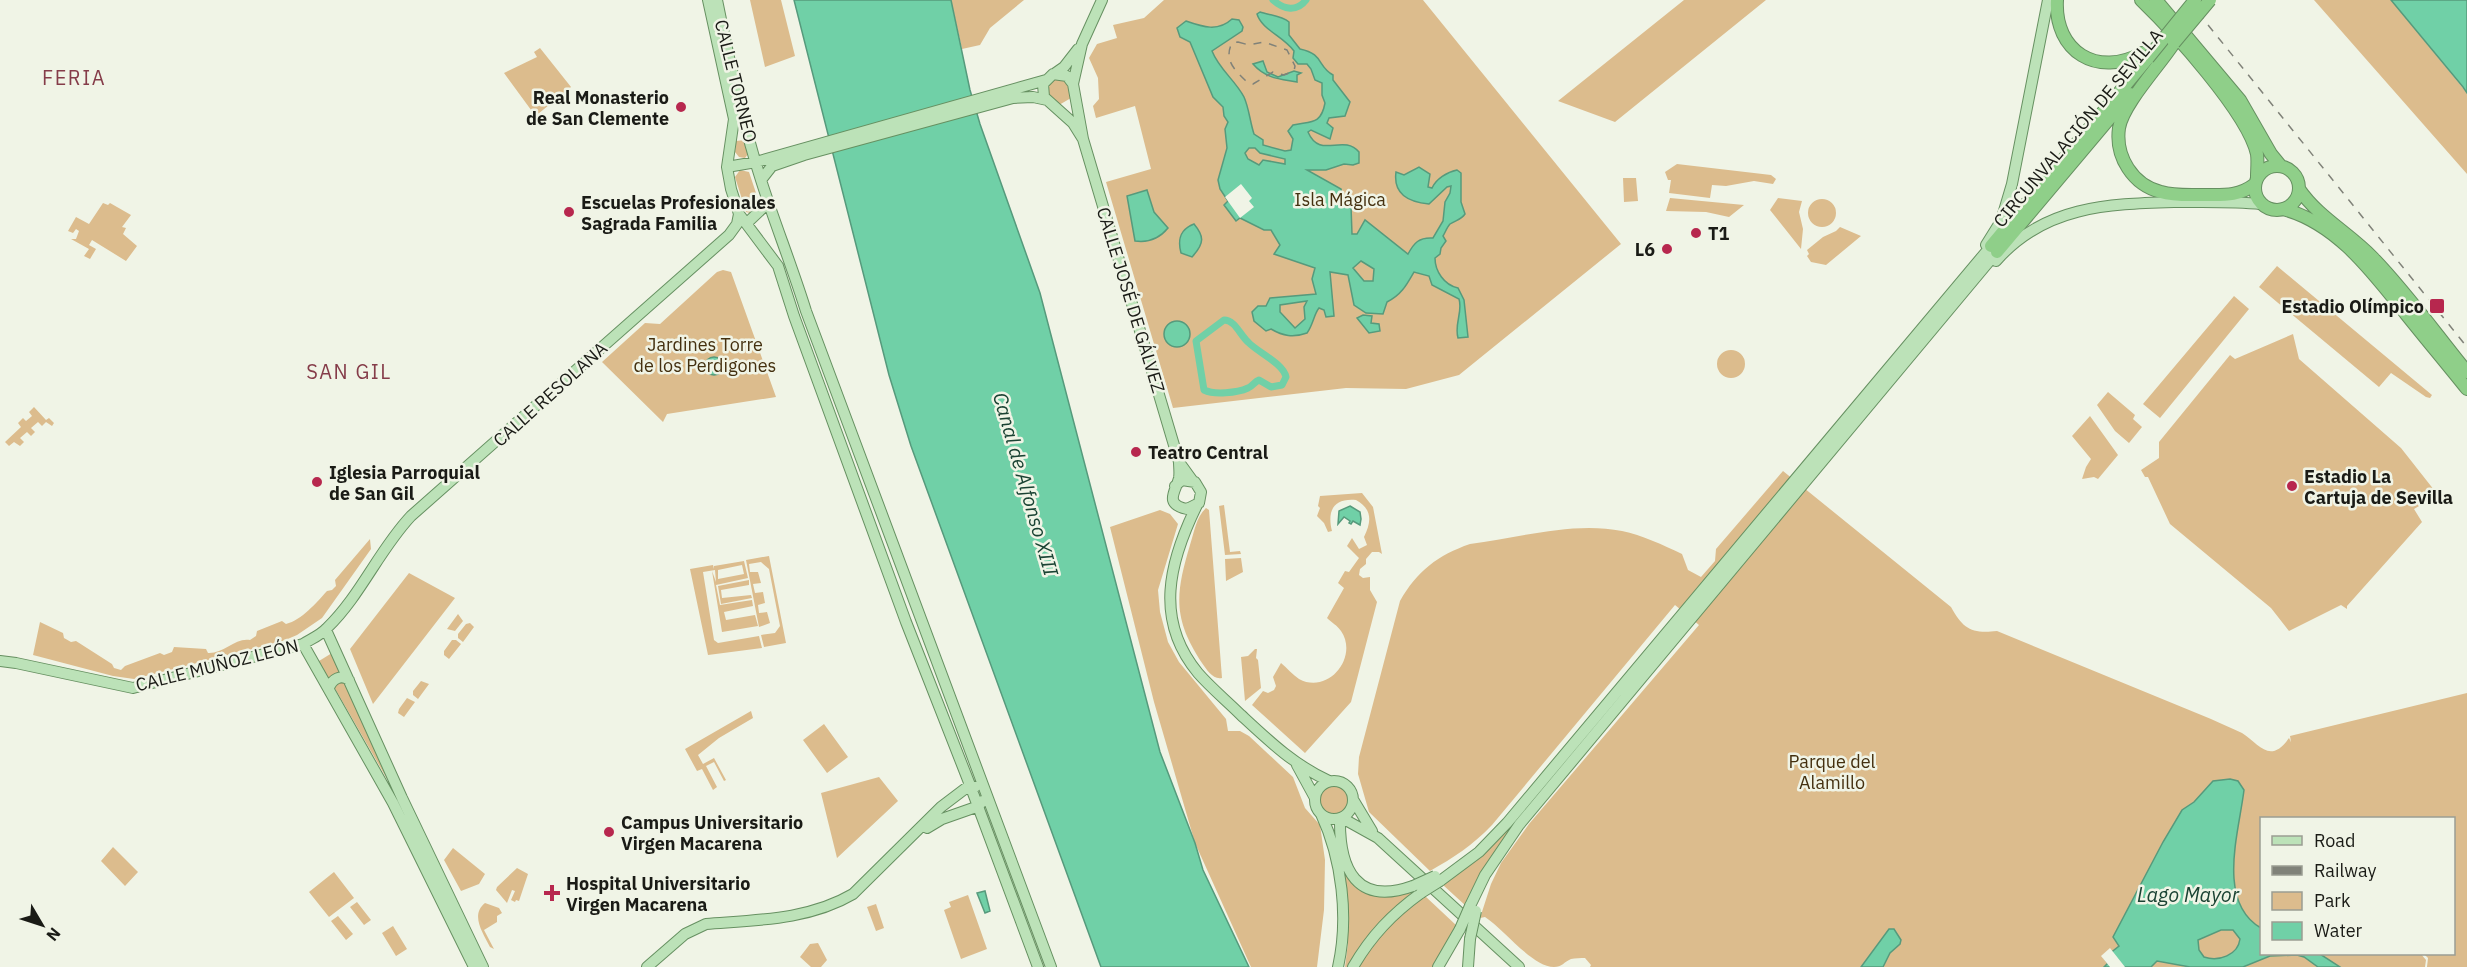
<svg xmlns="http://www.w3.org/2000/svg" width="2467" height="967" font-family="'IBM Plex Sans',sans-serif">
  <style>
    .green { fill: #dcbc8d; fill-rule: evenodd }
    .water { fill: #70d0a7; stroke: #569a7c; stroke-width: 1.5; fill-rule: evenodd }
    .pier { fill: #f0f4e6 }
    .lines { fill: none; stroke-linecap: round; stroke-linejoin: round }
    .canal { stroke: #70d0a7; stroke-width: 7 }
    .major-casing { stroke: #669061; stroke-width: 12 }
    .highway-casing { stroke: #669061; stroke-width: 14 }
    .major { stroke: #bce2b8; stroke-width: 10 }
    .highway { stroke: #8fcf89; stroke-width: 12 }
    .rail { stroke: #808279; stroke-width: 1.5; stroke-dasharray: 8 8; stroke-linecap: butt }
    .major-bridge-casing { stroke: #669061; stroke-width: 12; stroke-linecap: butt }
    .highway-bridge-casing { stroke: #669061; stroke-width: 14; stroke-linecap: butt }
    .major-bridge { stroke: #bce2b8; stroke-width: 10 }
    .highway-bridge { stroke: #8fcf89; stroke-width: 12 }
    .poi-dot { fill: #b7274e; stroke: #f0f4e6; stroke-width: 2 }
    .labels { text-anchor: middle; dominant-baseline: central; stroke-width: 5; stroke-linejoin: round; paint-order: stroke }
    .street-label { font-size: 18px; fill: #1a1b16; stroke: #f0f4e6 }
    .poi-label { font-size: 18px; font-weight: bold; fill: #1a1b16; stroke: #f0f4e6; text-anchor: start }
    .park-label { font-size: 18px; fill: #44300f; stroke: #f0f4e6 }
    .neighbourhood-label { font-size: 20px; letter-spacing: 1.5px; fill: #853c49; stroke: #f0f4e6 }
    .water-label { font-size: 20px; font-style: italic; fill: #1a4333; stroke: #f0f4e6 }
  </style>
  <rect width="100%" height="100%" fill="#f0f4e6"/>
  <path class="green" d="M750,0H781L795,56L765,67Z
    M951,0H1024L990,28L980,45L962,49Z
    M1164,0H1423L1621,244L1459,375L1406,389L1346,388L1173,408L1106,182L1151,169L1135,106L1096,118L1093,106L1099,99L1098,78L1089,58L1097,44L1117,38L1113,25L1144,18Z
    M1684,0H1766L1615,122L1558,101Z
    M2314,0H2391L2467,93V174Z
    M540,48L571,87L538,114H534L504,73L537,57L534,52Z
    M1067,76L1071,98L1059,105L1047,100L1046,80Z
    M746,140L748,154L745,158L739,157L735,152L736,141Z
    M1677,164L1771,175L1776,179L1773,184L1754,181L1726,186L1712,185L1710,198L1669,193L1671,180H1668L1665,172Z
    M740,170L749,172L760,205L750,213L746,212L735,177Z
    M1623,178H1636L1638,201L1624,202Z
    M1670,198L1744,205L1729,217L1706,212L1666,211Z
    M1778,198L1802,201L1799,212L1803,229L1801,249L1770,210Z
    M1808 213a14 14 0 1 1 28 0a14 14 0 1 1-28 0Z
    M103,203L108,205L110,203L131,215L122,227L126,228L123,234L137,246L126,261L92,240L89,245L96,249L90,259L84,256L89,249L71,239H76L79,231L76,229L73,233L68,231L76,217L89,224Z
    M1840,227L1861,236L1826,265L1811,262L1807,256L1809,254L1807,250L1823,237L1836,231Z
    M2277,266L2432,395L2430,398L2426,397L2391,373L2379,387L2259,287Z
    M723,270L731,272L776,397L667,414L663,422L602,362L645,323L660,324L717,272Z
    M2234,296L2249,309L2160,418L2143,404Z
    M2293,334L2299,359L2401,448L2438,495L2414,509L2422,522L2347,606V609L2341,605L2289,631L2271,608L2170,524L2148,477H2145L2141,470L2159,458V442L2230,355L2235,359Z
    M1717 364a14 14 0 1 1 28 0a14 14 0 1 1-28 0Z
    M2108,392L2135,415L2133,419L2142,427L2129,443L2115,431L2097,405Z
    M34,407L46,420L49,418L54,423L52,426L46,422L42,426L38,422L31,428L35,432L31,436L27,432L20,438L24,442L20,446L14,442L9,446L5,442L21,427L18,423L23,418L26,421L32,416L29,412Z
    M2090,416L2118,455L2098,479L2094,477L2082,479L2086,467L2091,459L2072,436Z
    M1783,471L1951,607C1963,629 1972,634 1997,631L2211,719C2221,724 2232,728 2242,733C2259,744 2270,765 2289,738L2291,742L2290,736L2294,735L2467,693V967H2427L2428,958L2424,954H2454V818H2262V954H2421L2426,960L2425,967H1590L1591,965L1585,958C1581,958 1575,958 1571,959C1564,962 1562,967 1554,967C1532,967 1504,929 1485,917L1480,918L1491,884L1501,863L1529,824L1699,625L1675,605L1492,825C1473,845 1453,858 1430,871L1369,812L1358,774L1359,757L1400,601C1417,571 1438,555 1470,544C1519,538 1573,521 1622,531C1642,535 1663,545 1682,554L1688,570L1701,577L1715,561L1716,549Z
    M1362,493L1373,507L1382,554L1379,552H1372L1366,559V564L1360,569L1359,575L1363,578L1370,577V590L1377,602L1351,702L1305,753L1252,705L1263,691L1268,693L1274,690L1276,686L1273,677L1281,663C1287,668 1293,675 1299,679C1328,695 1359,657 1341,631C1337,625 1332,623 1327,618L1344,588L1338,583L1345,571L1349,572L1359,558L1347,546L1352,538L1359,549L1367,545L1364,537C1372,521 1372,509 1356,500C1333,498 1327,511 1332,531L1328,532L1324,523L1317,516L1320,508L1318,506L1320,496Z
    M1224,505L1230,552L1240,551L1241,554L1225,555L1219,506Z
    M1206,508L1209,510L1222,678C1213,680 1207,670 1202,663C1173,619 1175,595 1190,545C1194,533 1196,517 1206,508Z
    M1160,510L1170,514L1178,524L1158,590L1160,612L1168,642L1179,662L1226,719L1228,731H1240L1249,736L1293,777L1305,808L1320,825L1325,860L1324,910L1317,967H1251L1195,843L1154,702L1110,527Z
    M370,539L371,549L322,618L297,635L283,641L134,679L113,676L33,655L40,622L63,633L64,638L71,642L76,641L112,664L114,668L121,670L125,666L160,653L164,655L172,652L174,647L206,649L208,653C223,654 236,637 250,640L256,636L257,631L282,621L286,624C302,620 316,603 327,591L332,590L336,586L335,580Z
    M769,556L786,643L764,647L761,635L775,633L780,626L769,569L761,562L749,564L750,572H758L761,583L753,584L755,593L763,592L765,603L758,605L759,613L767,612L770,623L759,627L746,560Z
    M1241,558L1243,572L1226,581L1225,559Z
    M744,561L748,578L716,585L720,605L752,600L753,606L724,612L726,620L755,615L758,626L722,632L712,571L716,582L715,570L703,572L714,640L718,643L759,636L762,648L708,655L690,569L713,565L714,569V566ZM742,565L744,574L718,579V570Z
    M409,573L455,598L373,704L350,649Z
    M749,580V585L721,590L722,598L751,595L752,598L721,604L718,586Z
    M458,614L463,621L455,631L447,629Z
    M470,623L474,627L463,642L458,638V634L466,624Z
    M452,640H456L461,644L449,659L444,655V651Z
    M1255,649H1257L1256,658L1258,660L1261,688L1245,701L1241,657L1248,656Z
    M332,653L342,673L329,680L319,661Z
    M343,679L388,778L387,779L333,685Z
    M421,681L429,684L418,699L413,695V691Z
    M407,698L415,702L404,717L398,713L399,709Z
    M751,711L753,718L719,738L698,755L703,764L714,758L726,780L724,781L714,762L706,766L717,787L713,790L702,769L697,771L685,749Z
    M824,724L848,757L827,773L803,740Z
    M879,777L898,801L837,858L821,793Z
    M1318 799a16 16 0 1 1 32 0a16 16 0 1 1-32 0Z
    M1507,828L1510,830L1487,863L1466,906L1443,885Z
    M113,847L138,872L125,886L101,861Z
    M453,848L485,874L479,884L461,891L444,860Z
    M1344,862L1357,884L1416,889L1373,929L1348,967H1345L1348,943Z
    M517,868L528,874L519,901L516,900L515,902L511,900L515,891L512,890L507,903L496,890L497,887Z
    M334,872L354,898L329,917L309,892Z
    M968,895L987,949L961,959L944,910L951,907L949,902Z
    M1425,896L1457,926L1434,967H1357L1384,928Z
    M357,902L371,920L364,925L350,907Z
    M485,903L499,908L502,913L497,916V922L484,930L494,949L490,947C483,933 470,915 485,903Z
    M876,904L884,928L876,931L867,907Z
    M338,916L353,934L346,940L331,921Z
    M393,926L407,949L396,956L382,933Z
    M818,943L827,960L821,967H811L800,957L810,944Z"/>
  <path class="water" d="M794,0H951L970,90L980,124L1040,293L1160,752L1195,843L1203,870L1249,967H1101L911,446L889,375Z
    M2391,0H2467V93L2463,87Z
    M1260,12C1269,15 1282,16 1289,22V35L1300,49C1324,54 1317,66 1333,75V80L1350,102L1345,116L1329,118L1327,123L1333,128L1330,139L1311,130L1308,132C1320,160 1343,133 1359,152V163L1353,165L1344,164L1326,170H1307L1341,189L1343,198L1351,206L1352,234H1357L1365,220L1408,254C1414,243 1419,237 1433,238L1443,221L1445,202L1450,193L1451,186L1447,187L1429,204C1408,202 1393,194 1396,172L1404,175L1419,167L1430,174L1428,187L1432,188C1436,179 1447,172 1457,170L1461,173V202L1465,214C1461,220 1456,220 1450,224C1447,227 1445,233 1443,236L1446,241L1441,248L1440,254L1435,258C1435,271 1444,285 1458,288L1464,300L1468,337L1458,338C1454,324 1463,312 1459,299L1432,285L1429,276L1414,272C1406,286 1401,295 1387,302L1383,314L1366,313L1354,305L1348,275L1330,272L1334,316L1326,317L1324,310L1319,308C1314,314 1313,325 1307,333C1293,338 1283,336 1271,329L1266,331L1254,321L1252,312L1258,306H1266L1270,298L1316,294L1312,279L1315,268L1274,254L1280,245L1271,230H1264L1240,218L1236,221L1224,205L1228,201L1220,189L1218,180L1227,148L1225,129L1228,122L1224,116L1223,107L1213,97L1190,42L1180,37L1177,28L1186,21C1203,27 1218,32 1232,19L1239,20L1243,27L1242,31L1212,51C1219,69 1235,80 1244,97C1249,108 1250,122 1254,134L1263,140V145L1285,151L1291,150L1293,139L1288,131L1293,125C1311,121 1321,125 1325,103L1322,95V83L1315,80L1311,69L1307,64H1298L1293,58L1294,51C1283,36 1262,30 1257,14ZM1249,148H1255L1260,153L1285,159V164L1263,160L1259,165L1248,159L1245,153ZM1361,261L1374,269L1373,281H1364L1353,268ZM1307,301L1304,307L1305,319L1295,328L1280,312V305Z
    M1263,61L1267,72L1278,77L1294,71L1301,73L1297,75V82C1281,79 1266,79 1253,64Z
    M1147,190L1154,212L1168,228C1159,239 1149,243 1135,241L1127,196Z
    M1194,224C1204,236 1205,243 1192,257L1181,253C1177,238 1181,229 1194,224Z
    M1363,315L1372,316L1371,323L1379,324L1380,331L1369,333L1357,318Z
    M1164 334a13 13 0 1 1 26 0a13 13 0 1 1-26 0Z
    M705 366a9 9 0 1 1 18 0a9 9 0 1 1-18 0Z
    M1350,506L1360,512L1361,519L1360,525L1353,521L1351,524L1349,523L1350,521L1344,517L1338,524L1339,511Z
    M2230,779L2238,781L2244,790C2239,832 2216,902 2261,928L2262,954H2320L2340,967H2318L2304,957L2297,955L2270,956L2243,967H2190L2157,961L2151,967H2104L2108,963L2104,958L2119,946L2113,937L2163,842L2182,810L2194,802L2213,781ZM2221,930H2233L2240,939C2238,955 2219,962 2204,957L2199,950L2198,940Z
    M985,891L990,911L985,913L977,893Z
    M1889,929H1894L1901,940L1900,944L1890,953L1883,967H1861Z"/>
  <path class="pier" d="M1241,184L1252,198L1249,201L1254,207L1240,218L1225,197Z
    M2110,948L2125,967H2110L2101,956Z"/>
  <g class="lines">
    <path class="canal" d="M1273,0C1284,10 1297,12 1306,0
      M1224,320C1235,320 1240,335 1248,342C1257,352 1283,363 1286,377L1282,385L1271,387L1259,380C1254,382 1253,386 1248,388C1237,393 1214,395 1204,390L1196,341Z"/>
    <g class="major-casing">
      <path id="major" d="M708,0L734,119L727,167L731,189L739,214L778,266L794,316L906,622L970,785L1038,967
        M717,0C729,60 742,121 761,180C775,224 792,266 806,311L1051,967
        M1054,74L1064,67L1078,49
        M1073,84L1082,44L1102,0
        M1083,139L1073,123L1044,97L1043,84L1053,74L1067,76L1073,84L1083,139L1179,462L1192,480
        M727,167L756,162L1046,80
        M761,180L772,166L804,155L1013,98L1033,97L1047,100
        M747,223L768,203
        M1986,245L2001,221L2012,184L2048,0
        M1996,261C2044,206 2107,204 2174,202C2203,202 2232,201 2261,204
        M1175,486L1182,480L1195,482L1201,492L1199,503L1187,509C1163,504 1176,491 1179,478C1180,473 1179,467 1179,462
        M1197,505C1169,562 1154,620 1198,673C1211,688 1227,701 1241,715C1269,741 1294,765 1329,781
        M326,630L402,798L483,967
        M303,644L393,803L474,967
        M0,661L16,663L133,688L303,644C311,639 321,635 327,628C361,595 379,550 411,516L729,235L737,224L739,214
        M329,688C332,679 341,674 349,680
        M1297,765L1315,798
        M1315 800a19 19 0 1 1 38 0a19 19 0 1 1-38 0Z
        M1354,801L1372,831
        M1321,814C1342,859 1349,918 1338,967
        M1340,818C1339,870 1357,906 1413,886
        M1342,818L1378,838L1519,967
        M927,828L942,819L979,806L982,801
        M1440,881L1479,852L1507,823L1991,246
        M1470,906L1485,875L1519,825L1997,252
        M647,967L685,934L706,924C756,920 809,920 853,894L941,807L970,785L975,787
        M1353,967C1371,936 1392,914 1421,893
        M1438,967L1460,929
        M1468,967L1470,939"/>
    </g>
    <g class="highway-casing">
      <path id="highway" d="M2057,0C2054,52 2098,78 2142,53
        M2141,0C2172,30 2248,113 2257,154C2258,161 2257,169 2257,177
        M2156,0L2240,100L2271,154L2280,165
        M2174,43C2160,65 2123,104 2119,128C2115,157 2133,185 2161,192C2174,196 2189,195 2202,195C2223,195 2238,197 2255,184
        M2255 188a22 22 0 1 1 44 0a22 22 0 1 1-44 0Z
        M2299,189C2318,217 2349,233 2373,258C2407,293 2436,334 2467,372
        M2283,209C2337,223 2373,273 2406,314C2426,339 2447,364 2467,389
        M1991,246L2148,58
        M1997,252L2130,94"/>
    </g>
    <use href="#major" class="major"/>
    <use href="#highway" class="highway"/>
    <path class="rail" d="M2188,0L2467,347
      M1238,42L1249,45L1264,42L1287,50L1295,66L1294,71L1284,75L1273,72L1253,84L1248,83C1236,71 1223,61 1232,43Z"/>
    <g class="major-bridge-casing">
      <path id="major-bridge" d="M1413,886L1435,876
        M1421,893L1440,881
        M1460,929L1470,906
        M1470,939L1476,911"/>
    </g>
    <g class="highway-bridge-casing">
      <path id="highway-bridge" d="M2174,43L2210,0
        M2148,58L2195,0"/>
    </g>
    <use href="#major-bridge" class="major-bridge"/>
    <use href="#highway-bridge" class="highway-bridge"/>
  </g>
  <g class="poi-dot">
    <circle cx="681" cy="107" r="6"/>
    <circle cx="569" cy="212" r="6"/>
    <circle cx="1696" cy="233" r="6"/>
    <circle cx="1667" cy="249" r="6"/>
    <rect x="2429" y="298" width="16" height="16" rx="3"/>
    <circle cx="1136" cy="452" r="6"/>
    <circle cx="317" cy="482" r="6"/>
    <circle cx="2292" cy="486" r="6"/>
    <circle cx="609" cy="832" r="6"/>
    <path d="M549 884h6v6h6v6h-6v6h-6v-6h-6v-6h6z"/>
  </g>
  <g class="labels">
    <g class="street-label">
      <text transform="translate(736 81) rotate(76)">CALLE TORNEO</text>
      <text transform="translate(2078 128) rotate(-50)">CIRCUNVALACIÓN DE SEVILLA</text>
      <text transform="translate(1131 300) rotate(73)">CALLE JOSÉ DE GÁLVEZ</text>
      <text transform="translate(550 394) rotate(-42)">CALLE RESOLANA</text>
      <text transform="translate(217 665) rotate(-14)">CALLE MUÑOZ LEÓN</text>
    </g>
    <g class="poi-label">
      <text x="669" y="97" text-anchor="end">Real Monasterio<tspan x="669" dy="21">de San Clemente</tspan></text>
      <text x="581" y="202">Escuelas Profesionales<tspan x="581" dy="21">Sagrada Familia</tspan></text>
      <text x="1708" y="233">T1</text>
      <text x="1655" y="249" text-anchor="end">L6</text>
      <text x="2424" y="306" text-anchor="end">Estadio Olímpico</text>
      <text x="1148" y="452">Teatro Central</text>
      <text x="329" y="472">Iglesia Parroquial<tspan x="329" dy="21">de San Gil</tspan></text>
      <text x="2304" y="476">Estadio La<tspan x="2304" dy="21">Cartuja de Sevilla</tspan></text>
      <text x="621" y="822">Campus Universitario<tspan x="621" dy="21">Virgen Macarena</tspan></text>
      <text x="566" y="883">Hospital Universitario<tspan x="566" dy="21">Virgen Macarena</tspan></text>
    </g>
    <g class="park-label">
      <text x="1340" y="199">Isla Mágica</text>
      <text x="705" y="344">Jardines Torre<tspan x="705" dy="21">de los Perdigones</tspan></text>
      <text x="1832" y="761">Parque del<tspan x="1832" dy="21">Alamillo</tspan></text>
    </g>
    <g class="neighbourhood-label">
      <text x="74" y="77">FERIA</text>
      <text x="349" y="371">SAN GIL</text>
    </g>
    <g class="water-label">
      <text transform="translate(1026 484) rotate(74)">Canal de Alfonso XIII</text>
      <text x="2188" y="894">Lago Mayor</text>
    </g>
  </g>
  <rect x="2260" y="817" width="195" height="138" fill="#f0f4e6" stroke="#9a9d93" stroke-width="1.5"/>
  <rect x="2272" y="836" width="30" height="9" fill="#bce2b8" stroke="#9a9d93" stroke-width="1.5"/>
  <text x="2314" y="847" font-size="18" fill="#1a1b16">Road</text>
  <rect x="2272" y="866" width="30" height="9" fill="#808279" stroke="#9a9d93" stroke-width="1.5"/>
  <text x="2314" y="877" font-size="18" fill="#1a1b16">Railway</text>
  <rect x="2272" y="892" width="30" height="18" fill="#dcbc8d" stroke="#9a9d93" stroke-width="1.5"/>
  <text x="2314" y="907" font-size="18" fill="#1a1b16">Park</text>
  <rect x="2272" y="922" width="30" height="18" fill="#70d0a7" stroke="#9a9d93" stroke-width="1.5"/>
  <text x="2314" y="937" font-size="18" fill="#1a1b16">Water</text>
  <g transform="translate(42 925) rotate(129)" stroke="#f0f4e6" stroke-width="4.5" paint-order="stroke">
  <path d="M0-4.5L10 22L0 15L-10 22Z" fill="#1a1b16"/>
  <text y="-9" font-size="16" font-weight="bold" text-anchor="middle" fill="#1a1b16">N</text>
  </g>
</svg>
